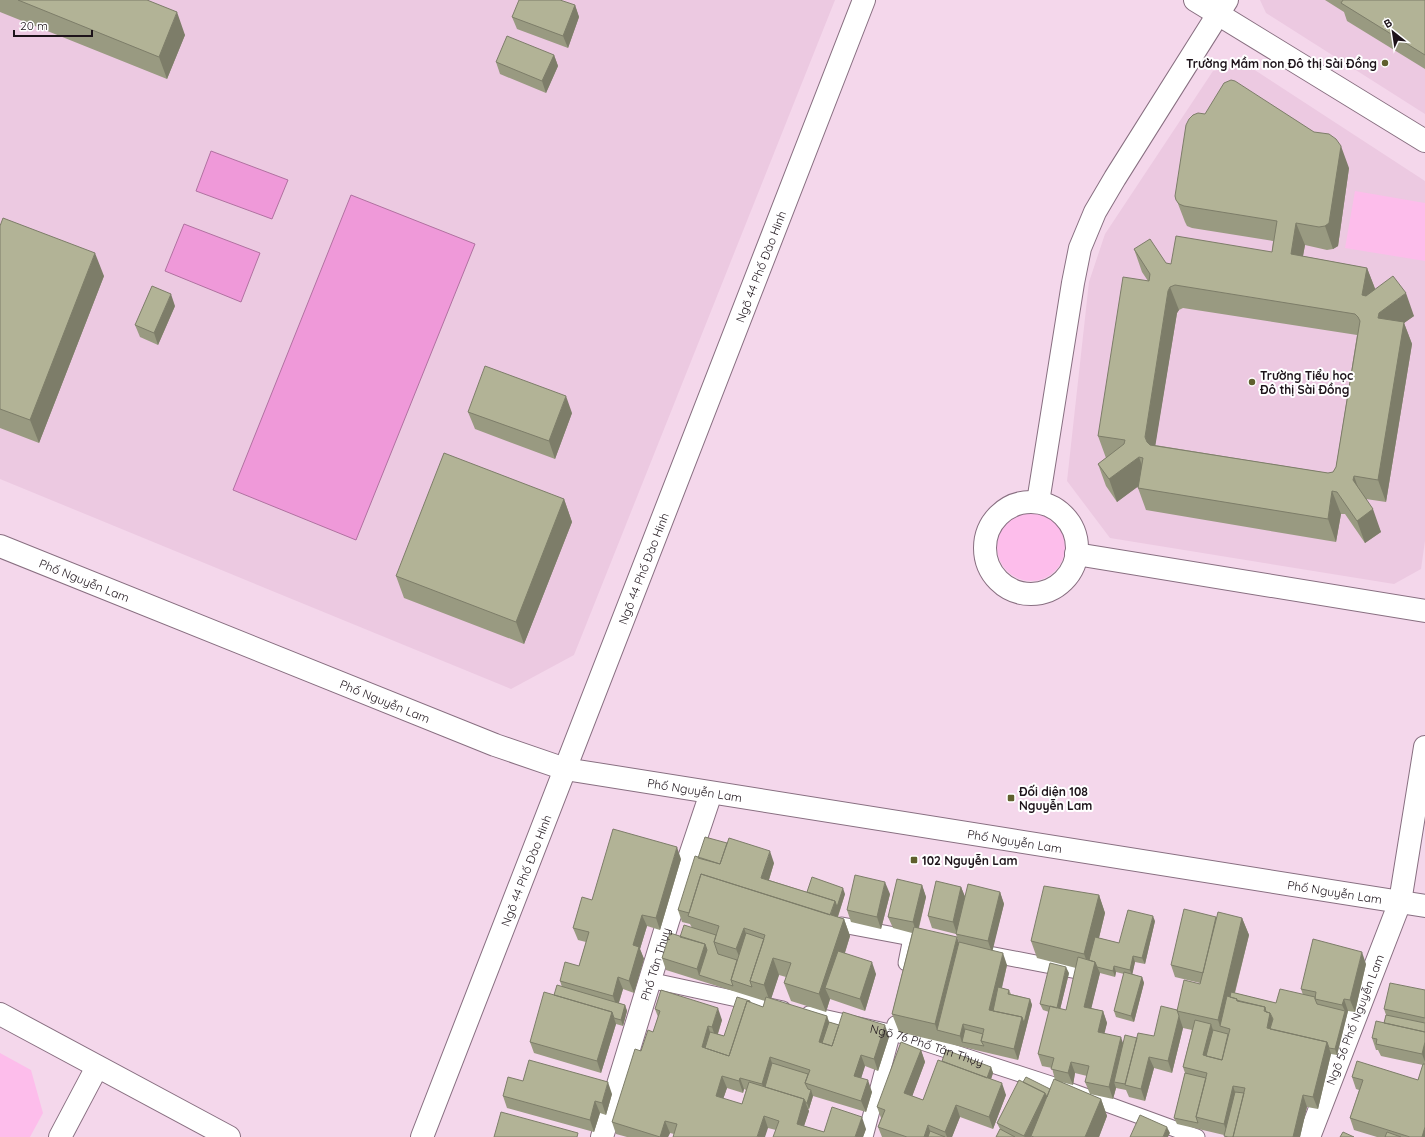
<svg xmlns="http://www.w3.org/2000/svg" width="1425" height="1137" font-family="Quicksand,sans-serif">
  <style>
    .built { fill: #ecc9e1 }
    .green { fill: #fdbdeb }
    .water { fill: #ef99d9; stroke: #b071a0 }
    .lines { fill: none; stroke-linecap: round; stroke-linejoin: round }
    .service-casing { stroke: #886f81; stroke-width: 17 }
    .minor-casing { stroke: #886f81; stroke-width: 24 }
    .tertiary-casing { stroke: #886f81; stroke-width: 24 }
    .service { stroke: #fff; stroke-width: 15 }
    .minor { stroke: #fff; stroke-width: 22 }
    .tertiary { stroke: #fff; stroke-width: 22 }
    .wall { fill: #999a81; fill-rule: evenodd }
    .shaded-wall { fill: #7d7d69 }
    .building { fill: #b2b396; stroke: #7d7d69; fill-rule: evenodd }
    .poi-dot { fill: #5f602d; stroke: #fff; stroke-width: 1.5 }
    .labels { text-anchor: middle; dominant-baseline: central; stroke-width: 4; stroke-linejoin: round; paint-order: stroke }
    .poi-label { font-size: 12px; font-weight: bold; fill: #1d131a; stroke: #fff; text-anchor: start }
    .street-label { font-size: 12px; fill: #1d131a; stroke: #fff }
  </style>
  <rect width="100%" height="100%" fill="#f4d7eb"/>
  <path class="built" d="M0,0H835L574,655L511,689L0,479Z
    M1260,0H1425V114L1266,13Z
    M1247,65L1425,181V541L1421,569L1394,584L1110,538L1067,481L1089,282L1105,234L1213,71Z"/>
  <path class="green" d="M1355,191L1425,203V261L1345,248Z
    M997 547a34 34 0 1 1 68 0a34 34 0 1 1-68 0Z
    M0,1053L31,1070L43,1113L30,1137H0Z"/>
  <path class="water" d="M211,151L288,180L272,219L196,191Z
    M351,195L475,244L356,540L233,490Z
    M184,224L260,253L241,302L165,271Z"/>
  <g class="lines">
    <g class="service-casing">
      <g id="service">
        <path d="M842,925L911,938"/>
        <path d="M984,953L1077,971"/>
        <path d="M906,963L911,938L931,942"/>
        <path d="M649,980L783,1009"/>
        <path id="s1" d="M809,1014L894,1033L1063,1088L1197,1137"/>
        <path d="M865,1137L895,1024"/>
      </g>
    </g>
    <g class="minor-casing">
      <g id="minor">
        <path d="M1038,502L1073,283L1080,248L1095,212L1115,178L1227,0"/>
        <circle cx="1031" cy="548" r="46"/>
        <path d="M1076,554L1425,611"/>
        <path d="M0,1014L229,1137"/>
        <path d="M60,1137L97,1067"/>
        <path id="s2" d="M422,1137L864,0"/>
        <path id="s3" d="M1309,1137L1400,902L1425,747"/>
      </g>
    </g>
    <g class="tertiary-casing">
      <g id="tertiary">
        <path d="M1195,0L1425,141"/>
        <path id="s4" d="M0,546L495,745L565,769L1425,906"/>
        <path id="s5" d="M602,1137L668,921L711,793"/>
      </g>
    </g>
    <use href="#service" class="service"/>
    <use href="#minor" class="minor"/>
    <use href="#tertiary" class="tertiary"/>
  </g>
  <path class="wall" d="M0,0H147L185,35L167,79L0,12Z
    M1325,0H1425V69L1347,21L1344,12Z
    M575,5L579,17L568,48L517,29L512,17Z
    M554,55L558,66L546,93L500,74L496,62Z
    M1349,168L1338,246L1333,249L1327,250L1305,245L1303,256L1367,268L1375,289L1414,316L1404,323L1412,344L1386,502L1366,499L1381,532L1365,543L1345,514H1341L1336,542L1146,510L1138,488V486L1117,502L1106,486L1098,464L1106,458L1098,436L1148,281L1142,272L1134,249L1166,263L1171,264L1272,252L1273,241L1192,228L1187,226L1185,222L1175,196ZM1183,308L1357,335L1336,467L1333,472L1328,473L1155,445L1177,313L1179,310Z
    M0,226L104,276L39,443L0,428Z
    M175,306L158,345L140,337L135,325Z
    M468,412L572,413L555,459L475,429Z
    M564,499L572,522L524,644L404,598L396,576Z
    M698,858L774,863L769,880L807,892L845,894L838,917L844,919L850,936L845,953L876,974L865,1011L830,999L826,1012L791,1001L784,983L786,977L779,975L771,999L827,1016L829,1022L839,1025L889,1037L878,1071L865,1066L861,1078L872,1092L866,1112L813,1096L809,1109H808L809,1111L804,1126L824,1132L866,1129L863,1137L776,1130L768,1128L674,1134L670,1133L668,1137H627L616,1134L612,1122L641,1051L653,1032L658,1017L655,1009L722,1020L718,1034L724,1036L751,1003L763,1007L765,1001L666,970L662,958L680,937L692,928L690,924L682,922L678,910ZM727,1088L743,1093L744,1089L746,1090L742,1104L723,1099Z
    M681,859L660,930L647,926L640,949L644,959L634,993L623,989L619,1003L625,1005L627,1011L623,1026L616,1024L601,1073L534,1053L530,1042L554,995L562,987L560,981L579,966L586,942L578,940L573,928L592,900Z
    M922,885L926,897L919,928L959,943L956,934L932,928L928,916L961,887L965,897L1000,892L1004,904L992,950L1007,965L1002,988L1009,990L1011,994L1030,999L1032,1005L1018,1060L899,1032L892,1014L912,933L893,928L888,917Z
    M890,894L881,929L851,922L847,910Z
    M1099,895L1105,913L1099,938L1119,943L1155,921L1145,964L1135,962L1132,974L1142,977L1144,983L1134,1022L1116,1017L1114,1011L1124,974L1116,972L1115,977L1100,973L1091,1008L1103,1011L1107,1023L1104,1033L1123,1043L1137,1038L1154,1036L1200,984V983L1175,977L1171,965L1216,917L1242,918L1249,935L1235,993L1276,1003L1303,995L1301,989L1366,964L1355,1012L1348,1011L1337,1055L1331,1054L1318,1109L1307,1107L1300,1137H1225L1224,1135L1177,1124L1174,1118L1185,1073L1183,1067L1192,1030L1183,1028L1172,1073L1154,1068L1145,1101L1129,1097L1126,1090L1116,1088L1113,1099L1090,1094L1085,1082L1087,1076L1075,1073L1073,1085L1061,1082L1101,1099L1107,1116L1099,1137H996L1000,1129L997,1123L1023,1082L1050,1089L1055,1080L1052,1068L1042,1066L1038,1054L1049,1012L1043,1010L1040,1004L1069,973L1060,1009L1066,1010L1076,968L1037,958L1031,941Z
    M1425,990V1137H1377L1354,1130L1350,1118L1359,1090L1356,1089L1352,1077L1418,1080L1423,1065L1381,1056L1378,1050H1376L1372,1038L1384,1023L1386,1015L1384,1009Z
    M921,1050L925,1062L912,1096L923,1100L942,1061L991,1067L993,1073L991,1079L1006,1095L993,1129L960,1117L952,1137H882L878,1127L881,1118L877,1107Z
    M523,1081L612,1094L606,1115L600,1113L594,1132L507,1108L503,1096Z"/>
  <path class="shaded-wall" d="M575,5L579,17L568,48L563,36Z
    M177,12L185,35L167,79L159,57Z
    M554,55L558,66L546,93L542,81Z
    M1341,146L1349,168L1338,246L1333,249L1325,226Z
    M1296,223L1305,245L1299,277L1291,254Z
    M95,253L104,276L39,443L30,420Z
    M1367,268L1376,291L1370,318L1362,295Z
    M1170,287L1179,310L1177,313L1153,460L1145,437L1168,291Z
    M1406,293L1414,316L1404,323L1412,344L1386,502L1378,480V318L1379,313Z
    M171,294L175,306L158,345L154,333Z
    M566,396L572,413L555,459L549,441Z
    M1139,457L1147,480L1117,502L1109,479Z
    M1354,476L1362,499L1353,480Z
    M1332,491L1341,514L1336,542L1328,519Z
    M564,499L572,522L524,644L516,622Z
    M1373,509L1381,532L1365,543L1357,521Z
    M677,847L681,859L660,930L656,918Z
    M770,851L774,863L766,889L761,878Z
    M885,882L890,894L881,929L877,917Z
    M922,885L926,897L917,934L913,922Z
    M961,887L966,899L957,934L953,922Z
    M843,888L845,894L833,931L829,920L835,901Z
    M1000,892L1004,904L992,953L988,941Z
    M1099,895L1105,913L1092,966L1088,965L1084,954Z
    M642,915L647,926L640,949L644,959L634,993L629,981L633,945Z
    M1153,916L1155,921L1145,964L1142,958Z
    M1242,918L1249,935L1232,1003L1220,1026L1218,1020Z
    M844,919L850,936L833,990L825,988L830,999L826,1012L819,994Z
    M744,928L750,945L741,961L736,949Z
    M957,937L963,954L937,1030L935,1024Z
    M705,944L710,956L699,975L697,969Z
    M1362,952L1366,964L1355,1012L1350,1000Z
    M1003,953L1007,965L995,1016L989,1010Z
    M1133,956L1135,962L1132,976L1130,970Z
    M773,958L779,975L770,1002L764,985Z
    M872,962L876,974L865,1011L860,999Z
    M1095,962L1100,973L1089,1018L1084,1007Z
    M1114,966L1116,972L1115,977L1113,971Z
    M1066,967L1069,973L1059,1014L1057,1008Z
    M618,977L623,989L617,1008L613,996Z
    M1142,977L1144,983L1134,1022L1131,1016Z
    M1030,999L1032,1005L1026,1029L1024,1023Z
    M1344,999L1348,1011L1337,1055L1335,1049L1345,1011L1342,1005Z
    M625,1005L627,1011L623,1026L621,1020Z
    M718,1008L722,1020L716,1039L712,1027Z
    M1103,1011L1107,1023L1102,1044L1098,1032Z
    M612,1012L616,1024L601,1073L597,1061Z
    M1270,1013L1275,1025L1269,1034L1267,1028Z
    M827,1016L831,1028L825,1049L819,1042Z
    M1179,1016L1183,1028L1172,1073L1168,1061Z
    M1022,1017L1026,1029L1018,1060L1014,1049Z
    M963,1024L967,1035L962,1042L960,1036Z
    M1211,1024L1215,1036L1209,1062L1203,1055Z
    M885,1025L889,1037L878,1071L874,1059Z
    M708,1026L712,1038L707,1054L702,1047Z
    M1121,1037L1125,1049L1114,1082L1116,1088L1113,1099L1109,1087Z
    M1327,1042L1331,1054L1318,1109L1313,1097Z
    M1425,1042V1062L1422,1054Z
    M921,1050L925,1062L909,1105L904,1093Z
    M861,1055L865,1066L858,1088L854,1076Z
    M770,1057L774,1069L764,1090L762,1084Z
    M1149,1057L1154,1068L1145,1101L1141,1089Z
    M1071,1062L1075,1073L1073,1085L1068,1073Z
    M991,1067L993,1073L988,1088L985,1082Z
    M722,1076L727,1088L720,1108L716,1096Z
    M740,1078L744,1089L743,1093L739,1081Z
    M868,1080L872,1092L866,1112L861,1101Z
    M608,1082L612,1094L606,1115L602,1103Z
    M1002,1083L1006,1095L993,1129L989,1117Z
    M1233,1086L1237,1098L1228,1136L1224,1124Z
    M811,1090L813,1096L809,1109L807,1103Z
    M1045,1093L1048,1098L1031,1136V1137H1024Z
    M1303,1095L1307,1107L1300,1137H1293Z
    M804,1099L809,1111L801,1135L797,1124Z
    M1101,1099L1107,1116L1099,1137H1085Z
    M595,1101L600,1113L594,1132L590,1120Z
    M956,1105L960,1117L952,1137H947L945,1132Z
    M764,1116L768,1128L765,1137H757Z
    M862,1117L866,1129L863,1137H855Z
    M665,1121L670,1133L668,1137H660Z
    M928,1125L932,1137H924Z
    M1167,1127L1170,1133L1168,1137H1163Z
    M1425,1127V1137H1422Z"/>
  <path class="building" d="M18,0H147L177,12L159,57Z
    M519,0H560L575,5L563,36L512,17Z
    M1343,0H1425V55L1341,3Z
    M507,36L554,55L542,81L496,62Z
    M1231,80L1235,81L1314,132L1329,134L1336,139L1341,146L1329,223L1325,226L1319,227L1296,223L1291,254L1367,268L1362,295L1366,296L1393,276L1406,293L1379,313L1378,318L1404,322L1378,480L1354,476L1353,480L1373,509L1357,521L1337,492L1332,491L1328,519L1138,488L1143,458L1139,457L1109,479L1098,464L1124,444L1125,440L1098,436L1123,277L1149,281L1150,274L1134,249L1150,239L1166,263L1171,264L1176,236L1272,252L1277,221L1184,206L1179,204L1176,200L1175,196L1186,125L1189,119L1193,115L1198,113L1205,114L1224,83ZM1175,285L1355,314L1358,317L1360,321L1336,467L1333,472L1328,473L1150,445L1147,442L1145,437L1168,291L1170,287Z
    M3,218L95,253L30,420L0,409V226Z
    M152,286L171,294L154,333L135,325Z
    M485,366L566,396L549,441L468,412Z
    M444,453L564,499L516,622L396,576Z
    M613,829L677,847L656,918L642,915L633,945L639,947L629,981L618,977L613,996L560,981L565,962L579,966L589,932L573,928L582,897L592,900Z
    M705,837L727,843L720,864L698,858Z
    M729,838L770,851L761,878L835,901L830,915L701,874L689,913L678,910L695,856L720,864Z
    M701,874L844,919L819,994L784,983L791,963L773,958L764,985L750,981L765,935L744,928L736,949L714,942L719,926L688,916Z
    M855,875L885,882L877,917L847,910Z
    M812,877L843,888L837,907L835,901L807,892Z
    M897,879L922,885L913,922L888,917Z
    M936,881L961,887L953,922L928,916Z
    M968,884L1000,892L988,941L956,934Z
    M1044,886L1099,895L1084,954L1031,941Z
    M1184,909L1216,917L1203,973L1171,965Z
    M1128,910L1153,916L1142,958L1133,956L1130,970L1114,966L1113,971L1097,967L1095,962L1089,960L1095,937L1119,943Z
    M1218,912L1242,918L1218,1020L1177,1011L1184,980L1200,984Z
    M684,925L716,935L714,942L718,954L737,960L731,980L733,986L699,975L707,950L705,944L680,937Z
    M914,927L957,937L935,1024L892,1014Z
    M670,933L705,944L697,969L662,958Z
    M746,933L764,939L750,981L752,987L731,980Z
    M1313,939L1362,952L1350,1000L1344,999L1342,1005L1315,999L1316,992L1301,989Z
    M959,942L1003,953L989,1010L1022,1017L1014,1049L981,1041L984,1029L963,1024L960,1036L937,1030Z
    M838,951L872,962L860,999L825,988Z
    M1078,957L1095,962L1084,1007L1103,1011L1098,1032L1121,1037L1109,1087L1085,1082L1089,1066L1071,1062L1068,1073L1051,1069L1054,1058L1038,1054L1050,1006L1066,1010Z
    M1050,963L1066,967L1057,1008L1040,1004Z
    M1124,972L1142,977L1131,1016L1114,1011Z
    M1390,983L1425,990V1018L1384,1009Z
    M557,985L625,1005L621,1020L614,1018L612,1012L554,995Z
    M998,987L1009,990L1008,994L1030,999L1024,1023L1022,1017L993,1011Z
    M1280,989L1315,997V999L1317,1004L1345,1011L1335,1049L1329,1048L1327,1042L1270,1029L1273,1019L1270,1013L1266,1012L1265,1007L1237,1001V999L1230,997L1231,992L1276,1003Z
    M661,990L718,1008L712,1027L708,1026L702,1047L729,1056L747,1001L763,1007L766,997L827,1016L819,1042L832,1046L843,1012L885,1025L874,1059L861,1055L854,1076L868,1080L861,1101L805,1083L810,1070L770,1057L762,1084L740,1078L739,1081L722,1076L716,1096L742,1104L749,1082L804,1099L797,1124L824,1132L832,1107L862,1117L855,1137H773L779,1121L764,1116L757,1137H673L677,1124L665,1121L660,1137L612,1122L635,1049L641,1051L648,1030L653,1032L660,1011L655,1009Z
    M544,992L612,1012L597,1061L530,1042Z
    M1227,996L1237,999L1236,1000L1265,1007L1264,1011L1270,1013L1267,1028L1327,1042L1313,1097L1303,1095L1293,1137H1233L1245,1088L1233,1086L1224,1124L1196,1117L1207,1073L1183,1067L1195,1020L1211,1024L1203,1055L1222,1060L1230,1029L1220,1026Z
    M737,997L750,1001V1002L747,1001L729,1056L705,1048L710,1032L724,1036Z
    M1161,1006L1177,1010L1179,1016L1168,1061L1149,1057L1141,1089L1125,1085L1138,1033L1154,1036Z
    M1386,1015L1425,1023V1032L1384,1023Z
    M1376,1021L1425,1032V1042L1422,1054L1376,1044L1377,1039L1372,1038Z
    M829,1022L839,1025L832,1046L822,1043Z
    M965,1029L983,1034L981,1041L984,1046L962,1042Z
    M1213,1030L1228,1034L1222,1060L1206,1056Z
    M1125,1035L1137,1038L1125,1084L1114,1082Z
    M901,1042L921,1050L904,1093L923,1100L938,1060L1002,1083L989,1117L956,1105L945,1132L928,1125L924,1137H907L878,1127L885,1110L877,1107Z
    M946,1050L991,1067L987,1078L942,1061Z
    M529,1060L608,1082L602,1103L595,1101L590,1120L503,1096L508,1077L523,1081Z
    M1357,1061L1418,1080L1423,1064H1425V1127L1422,1137H1410L1350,1118L1363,1080L1352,1077Z
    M772,1063L808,1074L805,1083L808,1089L811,1090L807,1103H806L804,1099L765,1087Z
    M1185,1073L1206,1078L1196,1117L1198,1123L1174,1118Z
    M1026,1077L1050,1089L1047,1097L1045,1093L1023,1082Z
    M1054,1079L1101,1099L1085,1137H1034L1031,1136Z
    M1019,1080L1045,1093L1024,1136L997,1123Z
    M1235,1092L1244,1093L1233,1137H1228L1224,1136Z
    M501,1112L578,1133L577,1137H494Z
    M1140,1115L1167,1127L1163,1137H1130Z
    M1000,1129L1015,1137H996Z
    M930,1131L945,1137H928Z
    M1343,1132L1354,1137H1340Z
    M1387,1132L1401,1137H1385Z"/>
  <g class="poi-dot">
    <circle cx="1385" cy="63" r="4"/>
    <circle cx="1252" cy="382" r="4"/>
    <rect x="1007" y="794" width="8" height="8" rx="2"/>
    <rect x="910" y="856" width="8" height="8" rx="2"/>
  </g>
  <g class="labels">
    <g class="poi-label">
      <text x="1377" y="63" text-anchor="end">Trường Mầm non Đô thị Sài Đồng</text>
      <text x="1260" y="375">Trường Tiểu học<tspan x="1260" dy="14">Đô thị Sài Đồng</tspan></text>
      <text x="1019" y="791">Đối diện 108<tspan x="1019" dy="14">Nguyễn Lam</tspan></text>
      <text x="922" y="860">102 Nguyễn Lam</text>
    </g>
    <g class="street-label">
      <text stroke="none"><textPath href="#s2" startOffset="934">Ngõ 44 Phố Đào Hinh</textPath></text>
      <text stroke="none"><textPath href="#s2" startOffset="610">Ngõ 44 Phố Đào Hinh</textPath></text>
      <text stroke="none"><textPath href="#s4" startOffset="91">Phố Nguyễn Lam</textPath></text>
      <text stroke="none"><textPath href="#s4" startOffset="415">Phố Nguyễn Lam</textPath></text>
      <text stroke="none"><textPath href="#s4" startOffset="739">Phố Nguyễn Lam</textPath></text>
      <text stroke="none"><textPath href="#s4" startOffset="1063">Phố Nguyễn Lam</textPath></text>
      <text stroke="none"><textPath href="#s2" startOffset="286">Ngõ 44 Phố Đào Hinh</textPath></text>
      <text stroke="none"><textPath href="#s4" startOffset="1387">Phố Nguyễn Lam</textPath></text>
      <text stroke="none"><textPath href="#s5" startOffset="181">Phố Tân Thụy</textPath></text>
      <text stroke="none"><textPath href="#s3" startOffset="126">Ngõ 56 Phố Nguyễn Lam</textPath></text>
      <text stroke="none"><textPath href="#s1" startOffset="122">Ngõ 76 Phố Tân Thụy</textPath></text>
    </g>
  </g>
  <g transform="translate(1393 32) rotate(330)" stroke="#ffffff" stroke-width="3" paint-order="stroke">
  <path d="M0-3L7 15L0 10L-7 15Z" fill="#1d131a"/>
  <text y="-6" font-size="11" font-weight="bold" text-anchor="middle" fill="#1d131a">B</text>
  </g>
  <path d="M14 30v6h78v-6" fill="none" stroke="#1d131a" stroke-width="2"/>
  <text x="20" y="30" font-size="12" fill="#1d131a" stroke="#ffffff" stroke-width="3" paint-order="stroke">20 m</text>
</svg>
